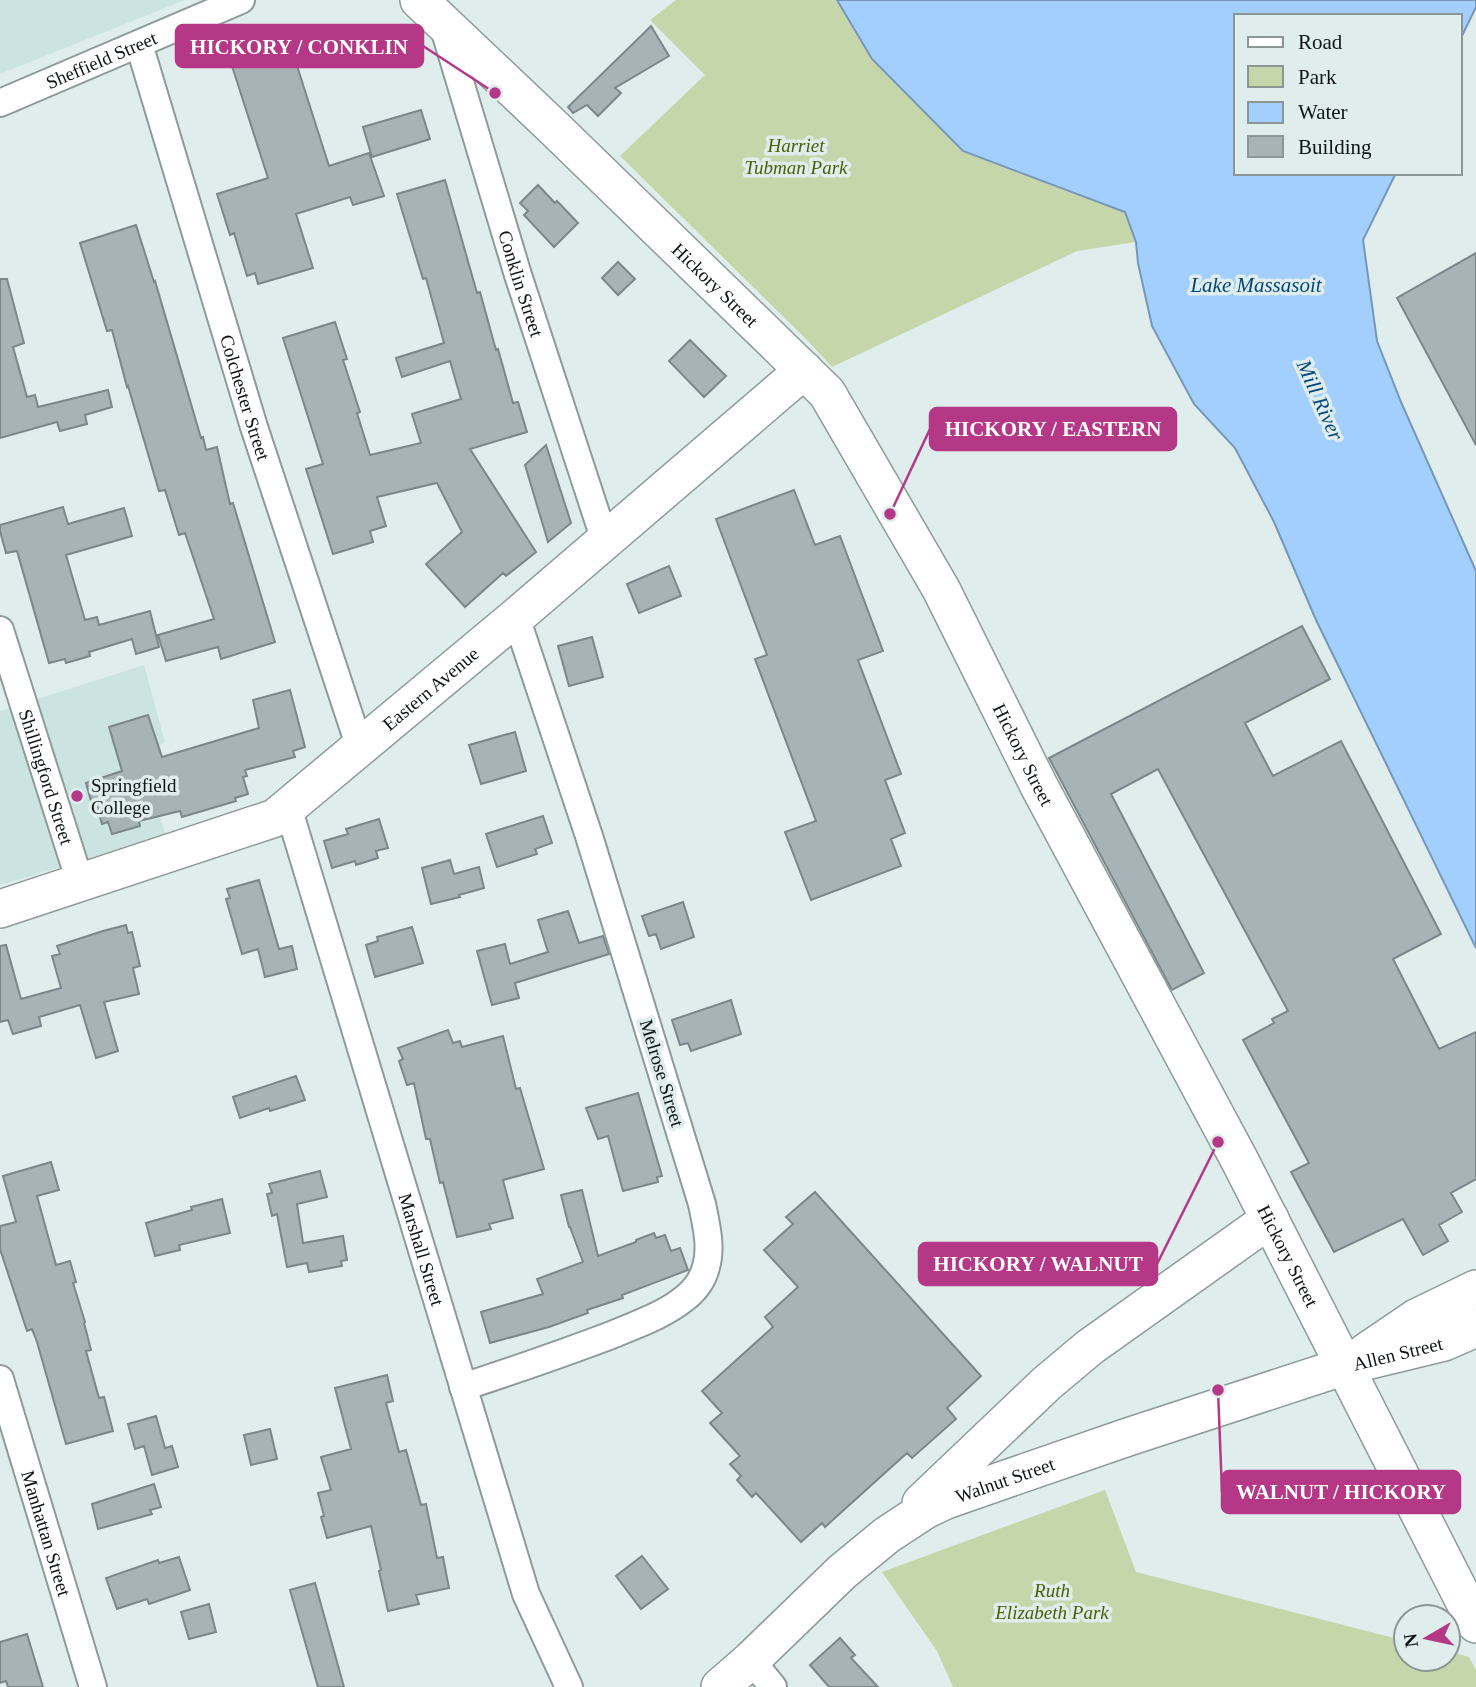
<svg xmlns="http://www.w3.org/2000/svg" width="1476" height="1687" font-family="'Times New Roman',serif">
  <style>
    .built { fill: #cce4e1 }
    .green { fill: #c6d6ab }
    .water { fill: #a3cffe; stroke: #7797b8; stroke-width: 2 }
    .building { fill: #a6b3b7; stroke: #7b878b; stroke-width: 2 }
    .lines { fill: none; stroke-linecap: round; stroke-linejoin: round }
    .street-casing { stroke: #8d9b99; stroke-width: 30 }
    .secondary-casing { stroke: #8d9b99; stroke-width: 40 }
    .street { stroke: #fff; stroke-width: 26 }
    .secondary { stroke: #fff; stroke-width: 37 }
    .poi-dot { fill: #b53887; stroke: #dfedec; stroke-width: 2.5 }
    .labels { text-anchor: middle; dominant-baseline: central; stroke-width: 7; stroke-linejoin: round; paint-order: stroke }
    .street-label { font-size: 19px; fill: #0f1413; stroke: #dfedec }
    .park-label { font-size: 19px; font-style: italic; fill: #4a6002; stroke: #dfedec }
    .poi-label { font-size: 19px; fill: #0f1413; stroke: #dfedec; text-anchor: start }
    .water-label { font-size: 21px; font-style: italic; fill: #02467e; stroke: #dfedec }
    .leader { fill: none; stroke: #b53887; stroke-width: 2.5 }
    .callout-dot { fill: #b53887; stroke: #dfedec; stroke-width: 2.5 }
    .callout { fill: #b53887; stroke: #b53887; stroke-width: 2.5 }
    .callout-label { font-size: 21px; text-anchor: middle; font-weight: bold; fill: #fff }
  </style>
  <rect width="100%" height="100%" fill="#dfedec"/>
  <path class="built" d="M0,0H185L0,74Z
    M144,665L165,742L141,755L166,836L0,885V711Z"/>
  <path class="green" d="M676,0H837L872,59L963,151L1125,212L1136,242L1077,251L832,367L806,339L620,156L705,75L650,20Z
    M1105,1490L1136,1572L1406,1641V1659H1448V1651L1469,1657L1476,1670V1687H953L937,1651L882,1572Z"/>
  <path class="water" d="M837,0H1476V7L1460,40V16H1236V173H1396L1363,240L1377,341L1401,402L1476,571V948L1316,620L1274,522L1235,448L1194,404L1152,326L1138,263L1136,242L1125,212L963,151L872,59Z"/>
  <path class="building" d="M651,26L669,56L615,88L621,93L598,116L587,105L573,113L568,107Z
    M291,47L329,166L369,153L384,196L353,205L350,197L296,214L313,268L258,284L255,273L247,276L234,233L230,235L217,194L268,178L232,66Z
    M421,110L430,139L372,157L363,127Z
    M445,180L477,293L480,292L496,350L498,349L513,403L518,402L527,432L470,449L536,552L506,576L503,573L465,607L426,564L462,532L437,483L377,497L386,526L370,531L373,542L333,554L306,469L323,464L283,338L335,322L347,359L343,360L360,412L357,413L370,455L421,443L412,414L461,399L450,361L402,377L396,358L444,343L426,278L423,279L397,194Z
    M538,185L555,203L557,201L578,223L554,247L524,215L528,211L520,203Z
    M136,225L154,282L155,281L201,438L203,437L206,450L217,447L230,504L233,503L275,642L221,659L218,647L166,661L158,635L214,619L185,533L179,535L165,490L159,491L128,386L127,387L112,330L107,331L80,243Z
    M1476,253V445L1397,298Z
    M618,262L635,279L618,295L602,278Z
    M0,279H7L24,343L13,347L27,397L35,395L38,407L108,390L112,407L85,415L87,424L60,431L57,422L0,438Z
    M690,340L726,376L704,397L669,361Z
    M546,445L571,523L548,542L525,465Z
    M794,490L815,545L840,536L883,651L858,660L901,774L885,780L905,833L891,839L901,866L811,900L785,832L816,821L755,659L767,655L716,519Z
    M63,507L68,524L124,508L132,536L66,555L85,620L97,617L99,625L150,611L159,647L136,654L132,639L89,652L90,656L66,663L65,659L49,663L17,551L6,553L0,531V525Z
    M669,566L681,596L639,613L627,584Z
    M1302,626L1330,679L1245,723L1273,776L1341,741L1441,934L1393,959L1439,1049L1476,1032V1179L1451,1193L1462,1212L1439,1225L1448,1241L1423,1255L1403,1219L1334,1252L1291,1172L1309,1163L1243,1040L1274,1023L1272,1019L1288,1011L1158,769L1111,794L1204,973L1172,990L1049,758Z
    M592,637L603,677L569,686L558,646Z
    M290,690L305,747L293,751L295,757L245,770L247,776L243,777L248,794L235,798L236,801L182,817L180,811L139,821L140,826L112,834L108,822L102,824L95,800L91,801L86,783L122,771L109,727L148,715L162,757L259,728L253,700Z
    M515,732L526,771L481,784L469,745Z
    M543,816L552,843L535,849L537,854L497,867L486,834Z
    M379,819L388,848L376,851L378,858L356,865L355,861L332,868L324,841L348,834L346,829Z
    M450,860L454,874L479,867L484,888L459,895L460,897L431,904L422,868Z
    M259,880L279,949L292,946L297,969L265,977L258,949L242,954L226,899L230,898L227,889Z
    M683,902L694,937L661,949L656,934L649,936L642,916Z
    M568,911L579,943L603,936L609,954L515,983L519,998L492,1005L477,951L505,944L510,964L548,952L538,920Z
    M126,925L128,933L132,932L140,966L133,968L139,994L104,1002L118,1051L96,1058L80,1005L39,1017L41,1026L13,1034L8,1020L0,1022V946L6,945L21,999L61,988L52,956L60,954L57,946L103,931Z
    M412,927L423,963L375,977L366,945L378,941L377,937Z
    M731,1000L741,1034L691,1051L688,1043L680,1045L672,1020Z
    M448,1030L453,1043L460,1041L462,1047L503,1036L516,1089L520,1088L544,1169L503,1180L513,1218L489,1224L491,1229L457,1237L443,1182L440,1183L430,1139H426L414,1083L407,1085L399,1061L403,1059L398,1048Z
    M296,1076L305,1100L270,1111L269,1108L240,1118L233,1097Z
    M638,1093L662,1176L657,1177L658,1182L623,1191L608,1136L598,1139L586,1108Z
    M51,1162L59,1190L37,1196L56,1265L70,1261L76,1282L73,1283L85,1322L84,1323L91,1350L86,1351L99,1398L104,1397L113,1431L66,1444L37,1342L32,1329L27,1331L0,1249V1226L16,1222L3,1176Z
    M320,1171L327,1197L297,1204L303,1243L343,1236L347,1260L341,1261L342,1266L309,1272L307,1263L287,1267L277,1214L272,1216L267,1194L272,1193L269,1184Z
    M582,1190L598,1256L636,1242V1240L654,1233L656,1238L665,1235L671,1251L680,1248L688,1270L622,1295L623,1298L587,1310L588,1313L549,1327L490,1343L481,1312L543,1294L537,1279L583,1262L570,1227H569L561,1195Z
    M815,1192L981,1376L947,1408L956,1419L912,1458L907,1453L825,1527L822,1523L801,1542L756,1493L752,1497L737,1480L741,1476L730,1464L740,1456L710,1423L722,1413L702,1391L773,1327L765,1317L798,1287L764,1250L793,1224L786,1217Z
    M222,1199L230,1233L179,1245L180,1250L155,1256L146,1223L192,1210L191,1207Z
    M387,1375L393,1401L386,1403L399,1452L406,1450L421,1505L426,1504L437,1558L443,1557L449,1588L416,1595L419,1604L388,1611L379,1571L381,1570L371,1526L327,1538L321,1517L324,1516L318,1493L331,1490L321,1457L351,1449L335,1388Z
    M156,1416L165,1448L172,1446L178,1467L152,1475L144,1446L135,1449L128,1424Z
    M270,1429L277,1459L251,1465L244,1435Z
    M154,1484L161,1507L150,1510L152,1514L98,1529L92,1504Z
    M642,1556L668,1589L641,1609L616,1576Z
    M179,1557L190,1590L149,1604L147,1599L117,1609L106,1578L158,1560L159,1563Z
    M315,1583L344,1687H318L290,1590Z
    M209,1604L216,1632L189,1639L181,1612Z
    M27,1634L43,1687H8L6,1681L0,1683V1642Z
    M840,1638L855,1655L851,1658L878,1687H829L810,1665Z"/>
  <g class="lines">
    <g class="street-casing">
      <g id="street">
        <path id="s1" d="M443,25L518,275L605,541"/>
        <path id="s2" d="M139,44L254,427L360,748"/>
        <path id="s3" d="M0,103L241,0"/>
        <path id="s4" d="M0,630L80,882"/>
        <path id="s5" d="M288,807L526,1594L569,1687"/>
        <path id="s6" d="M0,1379L93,1687"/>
        <path d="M463,1387C512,1371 561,1354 609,1336C635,1325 663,1316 685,1298C695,1290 703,1279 706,1267C712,1247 706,1224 702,1204L589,836L516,617"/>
        <path d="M751,1660L773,1687"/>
      </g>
    </g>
    <g class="secondary-casing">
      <g id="secondary">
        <path id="s7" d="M419,0L553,127L827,393L941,589L1039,786L1240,1161L1476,1624"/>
        <path id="s8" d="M0,909L275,818L516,617L804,370"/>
        <path d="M1366,1352L1416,1318L1476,1289"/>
        <path d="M921,1503L1047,1383L1090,1347L1270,1219"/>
        <path id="s9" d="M720,1687L751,1660L842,1572L887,1535L925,1510L946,1500L989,1485L1128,1437L1345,1366L1444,1342L1476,1328"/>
      </g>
    </g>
    <use href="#street" class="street"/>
    <use href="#secondary" class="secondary"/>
  </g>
  <circle class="poi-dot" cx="77" cy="796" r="7"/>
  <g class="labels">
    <g class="street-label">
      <text stroke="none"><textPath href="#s3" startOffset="110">Sheffield Street</textPath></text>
      <text stroke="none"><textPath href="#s1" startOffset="270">Conklin Street</textPath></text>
      <text stroke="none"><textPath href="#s7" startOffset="411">Hickory Street</textPath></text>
      <text stroke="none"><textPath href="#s2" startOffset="369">Colchester Street</textPath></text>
      <text stroke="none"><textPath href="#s8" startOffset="492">Eastern Avenue</textPath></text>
      <text stroke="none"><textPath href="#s7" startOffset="978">Hickory Street</textPath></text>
      <text stroke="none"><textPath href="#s4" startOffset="154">Shillingford Street</textPath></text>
      <text transform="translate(662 1073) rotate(73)">Melrose Street</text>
      <text stroke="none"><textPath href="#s5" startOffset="462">Marshall Street</textPath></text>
      <text stroke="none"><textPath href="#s7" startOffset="1545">Hickory Street</textPath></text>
      <text stroke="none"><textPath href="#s9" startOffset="770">Allen Street</textPath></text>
      <text stroke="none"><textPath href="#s9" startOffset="357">Walnut Street</textPath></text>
      <text stroke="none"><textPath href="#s6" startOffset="161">Manhattan Street</textPath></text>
    </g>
    <g class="park-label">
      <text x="796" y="145">Harriet<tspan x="796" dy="22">Tubman Park</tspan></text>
      <text x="1052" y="1590">Ruth<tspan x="1052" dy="22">Elizabeth Park</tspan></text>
    </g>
    <g class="poi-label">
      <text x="91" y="785">Springfield<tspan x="91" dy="22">College</tspan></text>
    </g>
    <g class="water-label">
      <text x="1256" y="285">Lake Massasoit</text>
      <text transform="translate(1320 400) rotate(66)">Mill River</text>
    </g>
  </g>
  <path class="leader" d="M495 93L423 46M890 514L930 429M1218 1142L1157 1264M1218 1390L1222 1492"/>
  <g class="callout-dot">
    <circle cx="495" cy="93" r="7"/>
    <circle cx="890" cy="514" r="7"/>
    <circle cx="1218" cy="1142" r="7"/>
    <circle cx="1218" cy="1390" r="7"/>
  </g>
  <g class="callout">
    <rect x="176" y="25" width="247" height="42" rx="7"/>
    <rect x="930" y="408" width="246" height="42" rx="7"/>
    <rect x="919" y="1243" width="238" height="42" rx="7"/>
    <rect x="1222" y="1471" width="238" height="42" rx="7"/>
  </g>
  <g class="callout-label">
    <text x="299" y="54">HICKORY / CONKLIN</text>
    <text x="1053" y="436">HICKORY / EASTERN</text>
    <text x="1038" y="1271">HICKORY / WALNUT</text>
    <text x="1341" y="1499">WALNUT / HICKORY</text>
  </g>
  <rect x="1234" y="14" width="228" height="161" fill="#dfedec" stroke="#8c9695" stroke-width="2"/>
  <rect x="1248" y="37" width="35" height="10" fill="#ffffff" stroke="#8c9695" stroke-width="2"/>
  <text x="1298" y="49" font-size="21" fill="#0f1413">Road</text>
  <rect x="1248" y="66" width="35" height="21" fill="#c6d6ab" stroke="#8c9695" stroke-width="2"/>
  <text x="1298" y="84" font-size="21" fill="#0f1413">Park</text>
  <rect x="1248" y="102" width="35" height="21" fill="#a3cffe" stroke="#8c9695" stroke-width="2"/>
  <text x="1298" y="119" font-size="21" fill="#0f1413">Water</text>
  <rect x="1248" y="136" width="35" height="21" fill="#a6b3b7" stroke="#8c9695" stroke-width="2"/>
  <text x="1298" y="154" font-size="21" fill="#0f1413">Building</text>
  <g transform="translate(1427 1638) rotate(261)"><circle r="33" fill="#dfedec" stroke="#8c9695" stroke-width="2"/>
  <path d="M0-5L12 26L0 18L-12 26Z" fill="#b53887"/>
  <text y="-10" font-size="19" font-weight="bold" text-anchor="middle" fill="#0f1413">N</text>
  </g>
</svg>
